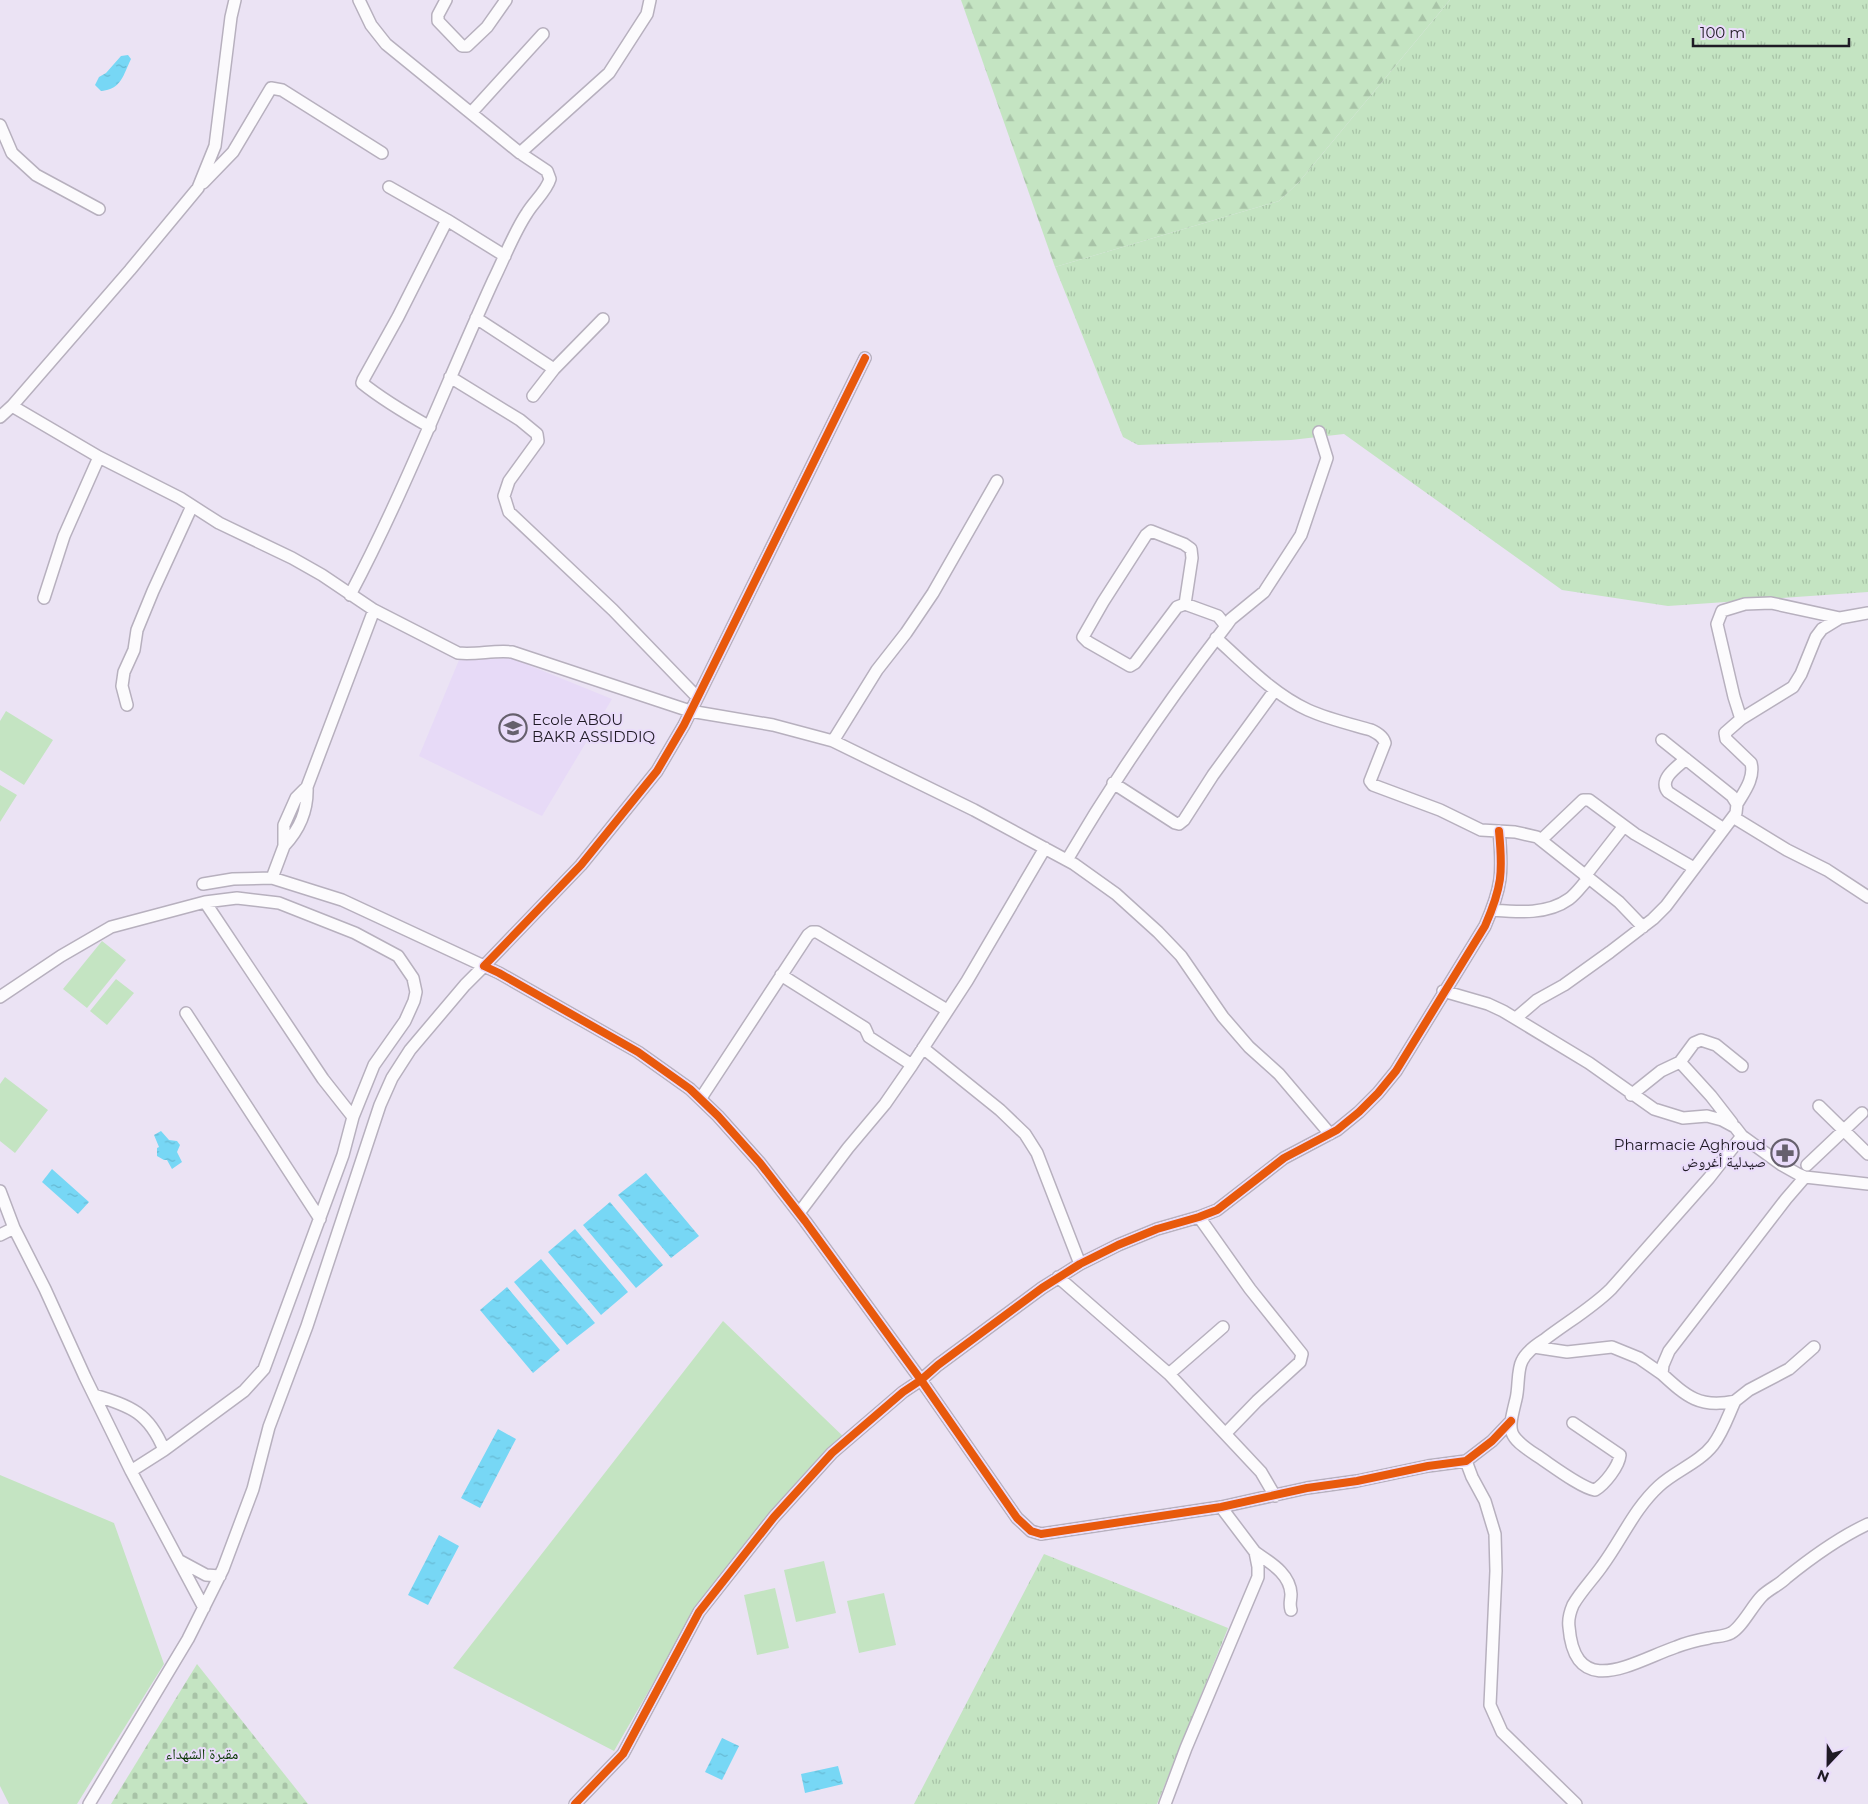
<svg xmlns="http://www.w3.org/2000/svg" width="1868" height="1804" font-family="Montserrat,'Noto Naskh Arabic',sans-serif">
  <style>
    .built { fill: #e7daf7 }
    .grass { fill: url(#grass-tufts) }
    .forest { fill: url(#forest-firs) }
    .cemetery { fill: url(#cemetery-stones) }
    .pitch { fill: #c4e4c2 }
    .water { fill: url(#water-ripples) }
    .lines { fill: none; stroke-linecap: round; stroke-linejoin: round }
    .street-casing { stroke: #b7b0be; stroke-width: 14 }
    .street { stroke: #fcfbfd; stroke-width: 11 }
    .cycleway-casing { stroke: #eadcfb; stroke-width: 11 }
    .cycleway { stroke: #e8590c; stroke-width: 8 }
    .labels { text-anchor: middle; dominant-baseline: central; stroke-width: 4; stroke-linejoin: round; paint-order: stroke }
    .poi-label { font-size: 15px; fill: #1f1a25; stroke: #eadcfb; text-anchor: start }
    .park-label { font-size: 15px; fill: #0a3804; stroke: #eadcfb }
  </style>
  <defs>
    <pattern id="grass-tufts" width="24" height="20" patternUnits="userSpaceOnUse" patternTransform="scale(1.25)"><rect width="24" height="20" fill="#c4e4c2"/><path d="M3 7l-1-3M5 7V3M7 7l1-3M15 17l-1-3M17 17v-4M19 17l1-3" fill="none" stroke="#a8c3a7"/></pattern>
    <pattern id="forest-firs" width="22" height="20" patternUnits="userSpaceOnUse" patternTransform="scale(1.25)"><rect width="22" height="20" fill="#c4e4c2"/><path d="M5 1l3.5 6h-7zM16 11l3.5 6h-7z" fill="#a8c3a7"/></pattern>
    <pattern id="cemetery-stones" width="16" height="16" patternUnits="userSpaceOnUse" patternTransform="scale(1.25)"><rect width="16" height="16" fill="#c4e4c2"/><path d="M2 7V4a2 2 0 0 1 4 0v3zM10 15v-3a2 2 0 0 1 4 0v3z" fill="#a8c3a7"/></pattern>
    <pattern id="water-ripples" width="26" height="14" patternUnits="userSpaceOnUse" patternTransform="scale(1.25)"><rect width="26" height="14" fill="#77d7f5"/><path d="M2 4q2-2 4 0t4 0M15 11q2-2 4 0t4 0" fill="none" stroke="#66b8d2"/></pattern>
  </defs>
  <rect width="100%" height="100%" fill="#ebe3f4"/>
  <path class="built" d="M511,658L612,699L542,816L419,756L459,660Z"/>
  <path class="grass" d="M1450,0H1868V592L1668,606L1562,590L1344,434L1291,440L1138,445L1123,437L1055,267L1279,201L1299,182Z
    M1044,1554L1228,1628L1157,1804H914Z"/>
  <path class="forest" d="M961,0H1450L1299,182L1279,201L1055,267Z"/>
  <path class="cemetery" d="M197,1664L308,1804H111Z"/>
  <path class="pitch" d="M6,711L53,740L24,785L0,770V721Z
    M0,785L17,795L0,822Z
    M102,941L126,960L87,1008L63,989Z
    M116,979L134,993L107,1025L90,1011Z
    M5,1077L48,1110L15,1153L0,1141V1084Z
    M723,1321L847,1440L693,1614L614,1751L453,1668Z
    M0,1475L114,1523L164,1664L77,1804H9L0,1786Z
    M824,1561L836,1613L796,1622L784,1570Z
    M775,1588L789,1648L757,1655L744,1595Z
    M884,1593L896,1645L859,1653L847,1601Z"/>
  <path class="water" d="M128,55L131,59C123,75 122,89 101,91L95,85L99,77L106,73L121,56Z
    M161,1131L169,1140L177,1141L180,1145L177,1152L182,1162L172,1169L167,1160H164L157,1156V1148L159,1147L154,1135Z
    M52,1169L89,1202L78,1214L42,1182Z
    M646,1173L699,1236L671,1258L618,1195Z
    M610,1202L663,1265L636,1288L583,1225Z
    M575,1229L628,1292L601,1315L548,1252Z
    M541,1259L595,1323L567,1345L514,1282Z
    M507,1287L560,1350L533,1373L480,1310Z
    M498,1429L516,1439L480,1508L461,1498Z
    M439,1535L459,1546L428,1605L408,1595Z
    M722,1738L739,1746L722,1780L705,1772Z
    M838,1766L843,1784L805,1793L801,1774Z"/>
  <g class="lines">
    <g class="street-casing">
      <path id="street" d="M446,0L438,15V21L462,46H467L487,27L506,0
        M471,113L543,34
        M0,125L12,153L36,175L99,209
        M520,153L609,73L647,14L650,0
        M203,183L233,152L271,88L282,90L382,153
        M389,187L447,220
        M476,318L554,369
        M865,358L684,725L657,771L581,865L484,966L499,973L638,1052L690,1089L718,1116L760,1163L805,1221L921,1380L1017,1518L1031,1531L1041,1534L1221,1507L1307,1488L1357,1481L1428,1466L1466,1461L1492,1441L1511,1421
        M450,377L520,420L537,434L538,441L509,481L504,496L509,512L613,610L697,697
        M533,396L554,369L603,319
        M12,406L99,457L180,498L219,523L292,558L322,575L374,610L307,787C308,811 300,829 284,846
        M0,417L12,406L130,270L198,188L215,146L231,17L235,0
        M430,427C407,414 383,400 362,383L363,380L398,317L447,220L505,256
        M350,595C404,493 445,386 493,281C504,259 513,234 527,213C534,201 546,192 550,179L547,171L520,153L386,44L371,25L359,0
        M44,598L64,536L99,457
        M1185,604L1192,558L1191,549L1184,544L1151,531L1146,535L1103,602L1083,637L1088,642L1130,666L1135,663L1177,607L1185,604L1218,616L1226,626
        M374,610L458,653C476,655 494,650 512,652L690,711L773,725L833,741L974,810L1074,864L1116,894L1158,932L1181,956L1223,1017L1249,1047L1279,1074L1330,1134
        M1216,638C1245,664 1273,694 1308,710C1328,719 1350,724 1371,730C1377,733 1383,736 1385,743L1370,781L1373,785L1440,810L1481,830L1515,832L1537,837L1619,902L1643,927
        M127,705L122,686L124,672L134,650L137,630L153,591L192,506
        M1741,719L1734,697L1717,624L1722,611L1745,604L1771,603L1840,618
        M833,741L877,670L906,633L933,593L997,481
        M1686,759C1677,767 1658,779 1668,792L1724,829
        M1113,783L1175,823L1179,824L1184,820L1213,775L1275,690
        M1737,804C1744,792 1755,778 1751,763L1726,739L1725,733L1741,719L1793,687L1801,674L1816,637L1822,629L1840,618L1868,613
        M1733,817L1787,850L1827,870L1868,897
        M1541,840L1583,800H1589L1635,834L1694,868
        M1067,860C1115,778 1168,701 1226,626L1231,619L1264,592L1301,535L1327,458L1319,432
        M1585,876L1624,826
        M272,878L284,846V825L296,798L307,787
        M205,902L323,1079L353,1117
        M1492,910C1517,912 1547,915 1569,899C1576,894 1582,885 1588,879
        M781,975L865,1028L869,1037L912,1065
        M1443,991L1488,1004L1503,1011L1589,1063L1654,1109L1683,1118L1707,1116L1722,1120L1735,1127L1742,1136L1782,1165L1798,1174L1805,1177L1868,1184
        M0,997L61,956L111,927L205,902L237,898L279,903L355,933L398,956L413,978L416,992L414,1001L405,1021L374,1065L353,1117L343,1155L264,1369L244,1391L164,1450
        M186,1013L320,1219
        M1516,1018L1537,1000L1564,985L1610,952L1653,919L1666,906L1736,813L1737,804L1732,796L1662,740
        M923,1048L1000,1110L1025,1134L1037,1153L1080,1264
        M1680,1062L1694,1043L1701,1040L1716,1045L1742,1066
        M1631,1095L1661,1071L1680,1062L1711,1096L1732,1123
        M701,1098L808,935L812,932H817L947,1010
        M1819,1106L1868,1154
        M1807,1165L1862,1113
        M1805,1177L1786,1199L1669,1351L1663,1365L1662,1374C1686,1396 1700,1409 1735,1401C1728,1416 1723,1432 1713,1445C1699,1463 1675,1471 1659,1486C1634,1509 1622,1539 1602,1566C1593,1579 1581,1591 1573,1605C1570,1612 1568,1620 1569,1627C1575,1702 1635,1661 1676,1647C1686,1643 1698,1640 1709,1638C1717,1636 1723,1637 1731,1633C1742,1627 1752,1606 1762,1596C1769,1589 1779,1585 1786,1578C1812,1557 1838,1538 1868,1524
        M0,1191L14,1228
        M799,1213L848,1148L885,1104L912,1065L967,981L1045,848
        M1199,1217L1250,1289L1302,1354L1300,1362L1257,1401L1226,1433
        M0,1235L14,1228L45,1289L85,1377L131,1471L204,1608
        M1058,1277L1169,1374L1261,1472L1275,1496
        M1534,1347L1567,1352L1612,1347L1639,1358L1662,1374
        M1169,1374L1223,1327
        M94,1395C131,1406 149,1413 164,1450L131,1471
        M1735,1401L1749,1390L1789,1369L1814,1347
        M1573,1423L1620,1455C1619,1466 1605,1484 1595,1490C1581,1488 1550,1464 1536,1455C1506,1435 1508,1432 1516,1399C1519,1388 1517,1370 1522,1361C1526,1352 1536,1345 1544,1340C1566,1323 1592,1308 1611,1289L1709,1178L1742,1136
        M1466,1461L1472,1477L1485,1501L1495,1534L1496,1571L1490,1705L1502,1732L1576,1804
        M1255,1552C1269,1562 1290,1573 1291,1594C1291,1600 1289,1604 1291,1610
        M180,1561L206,1575L220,1576
        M89,1804L188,1639L223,1569L253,1489L269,1427L307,1326L380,1105L392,1078L410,1050L465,985L484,966L342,900L272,878L233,879L203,884
        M575,1804L623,1754L699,1612L774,1517L832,1453L903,1392L921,1380L938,1365L1042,1288L1080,1264L1118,1245L1157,1229L1199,1217L1217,1210L1284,1158L1337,1130L1359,1112L1378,1093L1396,1071L1485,926C1502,887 1503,873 1499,831
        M1165,1804L1186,1748L1258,1577V1567L1255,1552L1221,1507"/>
    </g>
    <use href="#street" class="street"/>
    <g class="cycleway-casing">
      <path id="cycleway" d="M865,358L684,725L657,771L581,865L484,966L499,973L638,1052L690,1089L718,1116L760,1163L805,1221L921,1380L1017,1518L1031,1531L1041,1534L1221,1507L1307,1488L1357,1481L1428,1466L1466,1461L1492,1441L1511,1421
        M575,1804L623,1754L699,1612L774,1517L832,1453L903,1392L921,1380L938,1365L1042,1288L1080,1264L1118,1245L1157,1229L1199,1217L1217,1210L1284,1158L1337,1130L1359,1112L1378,1093L1396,1071L1485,926C1502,887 1503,873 1499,831"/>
    </g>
    <use href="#cycleway" class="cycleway"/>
  </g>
  <defs>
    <g id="school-ring" transform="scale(1.4375)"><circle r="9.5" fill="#eadcfb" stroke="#66606d" stroke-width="1.5"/><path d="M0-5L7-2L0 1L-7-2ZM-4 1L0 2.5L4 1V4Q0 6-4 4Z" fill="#66606d"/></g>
    <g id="pharmacy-ring" transform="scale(1.4375)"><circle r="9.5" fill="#eadcfb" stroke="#66606d" stroke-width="1.5"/><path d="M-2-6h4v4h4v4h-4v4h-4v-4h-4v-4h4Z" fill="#66606d"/></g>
  </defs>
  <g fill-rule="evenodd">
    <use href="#school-ring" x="513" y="728"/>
    <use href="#pharmacy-ring" x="1785" y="1153"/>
  </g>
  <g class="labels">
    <g class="poi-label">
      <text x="532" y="719">Ecole ABOU<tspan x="532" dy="17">BAKR ASSIDDIQ</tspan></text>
      <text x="1766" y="1144" text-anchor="end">Pharmacie Aghroud<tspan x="1766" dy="17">صيدلية أغروض</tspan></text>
    </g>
    <g class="park-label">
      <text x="202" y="1753">مقبرة الشهداء</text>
    </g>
  </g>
  <g transform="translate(1828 1764) rotate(202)" stroke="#eadcfb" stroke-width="4" paint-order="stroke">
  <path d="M0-4L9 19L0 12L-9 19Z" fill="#1f1a25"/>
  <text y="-8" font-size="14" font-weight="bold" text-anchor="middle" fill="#1f1a25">N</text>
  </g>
  <path d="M1693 38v8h156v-8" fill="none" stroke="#1f1a25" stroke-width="2.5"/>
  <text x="1700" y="38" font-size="15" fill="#1f1a25" stroke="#eadcfb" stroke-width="4" paint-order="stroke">100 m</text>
</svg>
